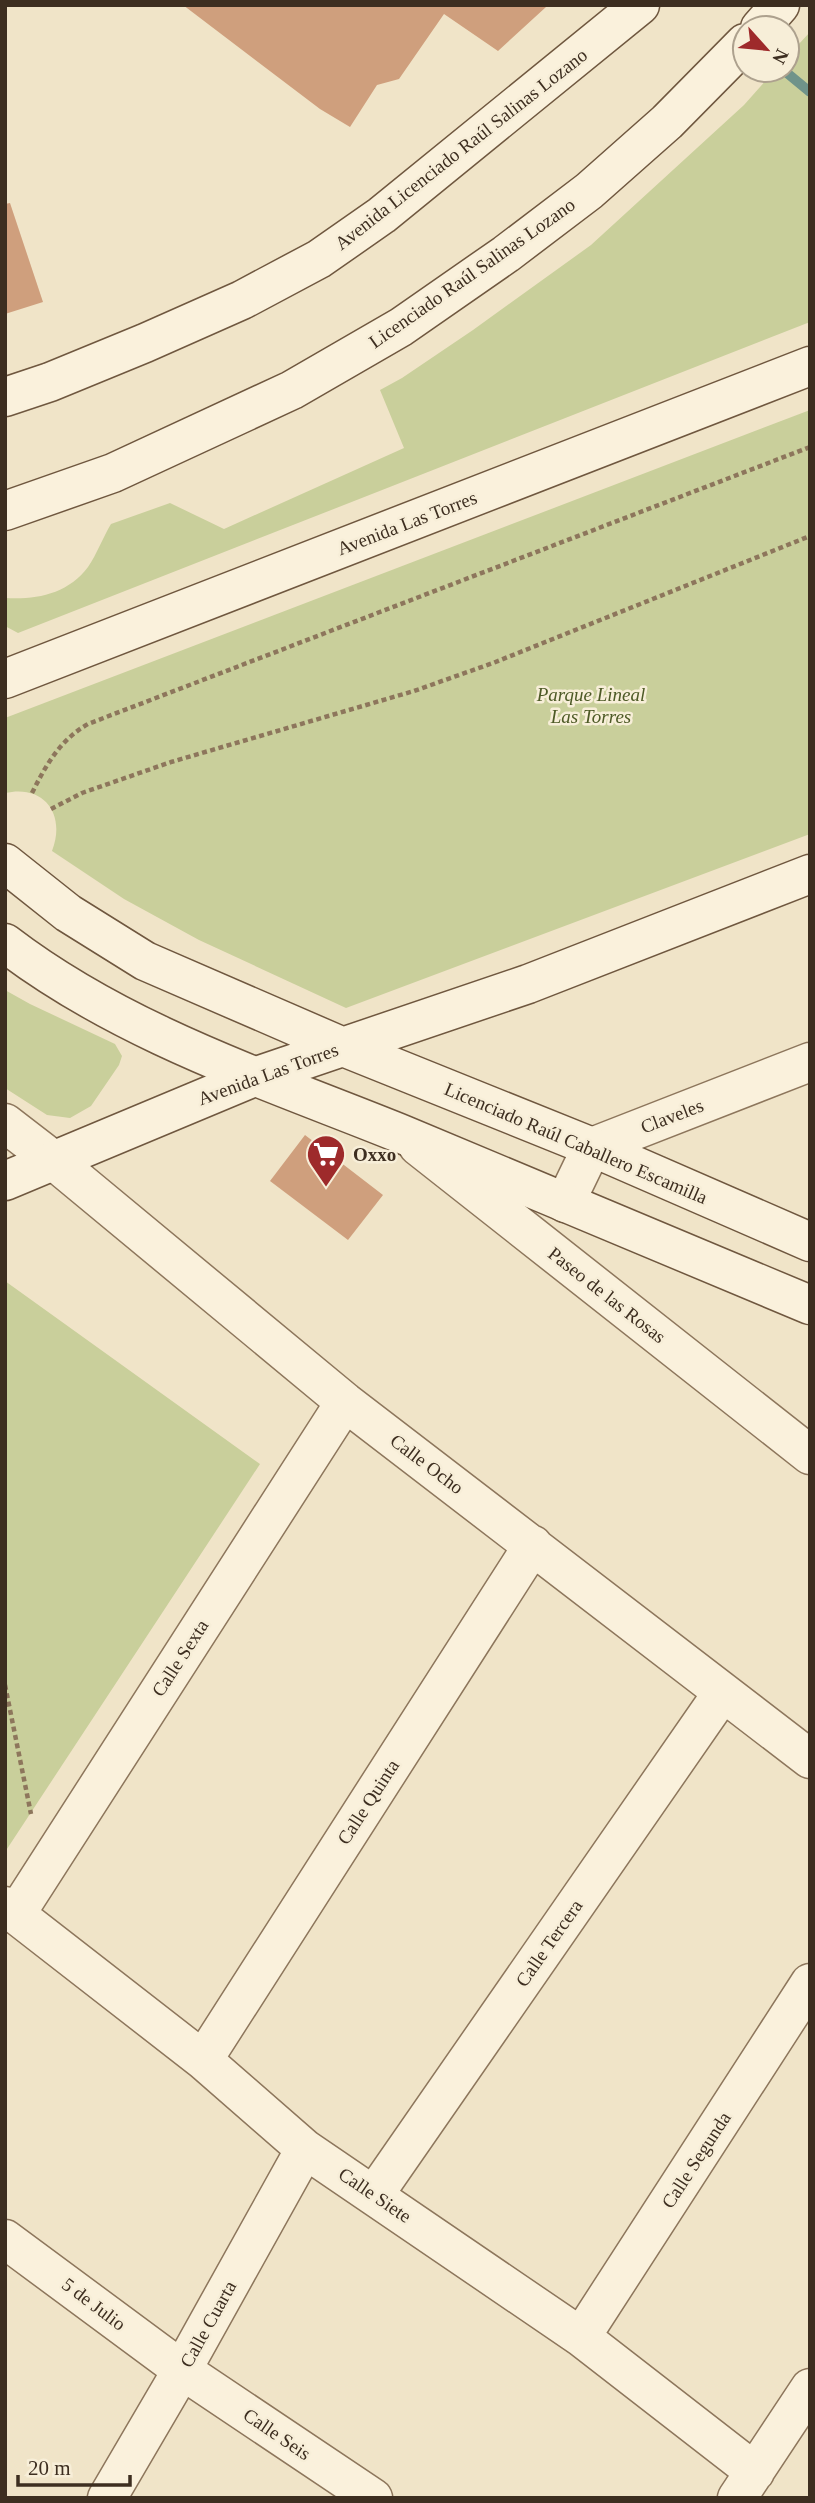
<svg xmlns="http://www.w3.org/2000/svg" width="815" height="2503" font-family="'Times New Roman',serif">
  <style>
    .green { fill: #c9cf9b }
    .lines { fill: none; stroke-linecap: round; stroke-linejoin: round }
    .stream { stroke: #6f938a; stroke-width: 10 }
    .building { fill: #cf9f7d }
    .street-casing { stroke: #8d765c; stroke-width: 41 }
    .secondary-casing { stroke: #6f573f; stroke-width: 41 }
    .path { stroke: #8d765c; stroke-width: 4.5; stroke-dasharray: 5 3.5; stroke-linecap: butt }
    .street { stroke: #faf1dc; stroke-width: 38 }
    .secondary { stroke: #faf1dc; stroke-width: 38 }
    .labels { text-anchor: middle; dominant-baseline: central; stroke-width: 5; stroke-linejoin: round; paint-order: stroke }
    .street-label { font-size: 19px; fill: #3d2e20; stroke: #f7eed8 }
    .park-label { font-size: 19px; font-style: italic; fill: #4d5a26; stroke: #f7eed8 }
    .poi-label { font-size: 19px; font-weight: bold; fill: #3d2e20; stroke: #f7eed8; text-anchor: start }
  </style>
  <rect width="100%" height="100%" fill="#f0e4c8"/>
  <path class="green" d="M810,32V322L18,633L5,626V598C36,600 68,594 88,567C97,554 103,537 111,524L170,503L224,529L404,448L380,390L402,378L473,330L591,245L744,105L775,70H787V57Z
    M810,410V834L346,1008L199,940L124,899L52,851C66,815 45,784 5,793V718Z
    M5,990L30,1004L115,1044L122,1056L119,1065L91,1106L70,1118L47,1115L5,1088Z
    M5,1281L260,1464L5,1852Z"/>
  <g class="lines">
    <path class="stream" d="M787,73L810,92"/>
  </g>
  <path class="building" d="M183,5H544L546,7L498,51L444,14L399,79L377,85L350,127L320,109Z
    M10,203L43,302L5,314V204Z
    M305,1135L383,1195L348,1240L270,1181Z"/>
  <g class="lines">
    <g class="street-casing">
      <path id="street" d="M5,1123L53,1160L345,1402L810,1759
        M418,1146L810,1455
        M565,1203L592,1147L810,1062
        M5,1906L203,2060L305,2149L581,2337L755,2472
        M16,1914L345,1402
        M203,2060L533,1545
        M374,2195L723,1692
        M5,2239L182,2370L373,2498
        M581,2337L810,1983
        M107,2498L182,2370L305,2149
        M737,2498L810,2388"/>
    </g>
    <g class="secondary-casing">
      <path id="secondary" d="M760,28L780,5
        M5,397L50,382L145,343L242,300L319,259L382,215L640,5
        M5,511L113,473L292,390L401,327L506,254L589,191L667,122L745,43
        M5,679L810,366
        M5,863L68,913L145,961L341,1046L592,1147L810,1242
        M5,943C124,1034 268,1080 404,1135C540,1191 675,1248 810,1305
        M5,1181L254,1077L528,984L810,874"/>
    </g>
    <path class="path" d="M32,793C46,765 60,740 88,724L810,447
      M51,809L82,793L171,762L414,691L493,663L810,536
      M5,1685L31,1814"/>
    <use href="#street" class="street"/>
    <use href="#secondary" class="secondary"/>
  </g>
  <defs>
    <g id="supermarket-pin" transform="scale(2.0125)"><path d="M0 17L-7.5 6A9.5 9.5 0 1 1 7.5 6Z" fill="#9e2a2b" stroke="#f7eed8"/><path d="M-6-5.5h2.5l.6 2H6L4.5 2H-2.5L-4.4-4H-6ZM-1.5 3.2a1.3 1.3 0 1 0 .1 0ZM3 3.2a1.3 1.3 0 1 0 .1 0Z" fill="#fff"/></g>
  </defs>
  <g fill-rule="evenodd">
    <use href="#supermarket-pin" x="326" y="1154"/>
  </g>
  <g class="labels">
    <g class="street-label">
      <text transform="translate(461 149) rotate(-38)">Avenida Licenciado Raúl Salinas Lozano</text>
      <text transform="translate(472 273) rotate(-35)">Licenciado Raúl Salinas Lozano</text>
      <text transform="translate(407 523) rotate(-21)">Avenida Las Torres</text>
      <text transform="translate(268 1074) rotate(-20)">Avenida Las Torres</text>
      <text transform="translate(672 1116) rotate(-21)">Claveles</text>
      <text transform="translate(576 1143) rotate(23)">Licenciado Raúl Caballero Escamilla</text>
      <text transform="translate(607 1295) rotate(38)">Paseo de las Rosas</text>
      <text transform="translate(427 1464) rotate(37)">Calle Ocho</text>
      <text transform="translate(180 1658) rotate(-57)">Calle Sexta</text>
      <text transform="translate(368 1802) rotate(-57)">Calle Quinta</text>
      <text transform="translate(549 1943) rotate(-55)">Calle Tercera</text>
      <text transform="translate(696 2160) rotate(-57)">Calle Segunda</text>
      <text transform="translate(375 2195) rotate(34)">Calle Siete</text>
      <text transform="translate(94 2304) rotate(37)">5 de Julio</text>
      <text transform="translate(208 2324) rotate(-61)">Calle Cuarta</text>
      <text transform="translate(277 2434) rotate(34)">Calle Seis</text>
    </g>
    <g class="park-label">
      <text x="591" y="694">Parque Lineal<tspan x="591" dy="22">Las Torres</tspan></text>
    </g>
    <g class="poi-label">
      <text x="353" y="1154">Oxxo</text>
    </g>
  </g>
  <rect width="815" height="2503" fill="none" stroke="#3d2e20" stroke-width="14"/>
  <g transform="translate(766 49) rotate(117)"><circle r="33" fill="#f7eed8" stroke="#ada18e" stroke-width="2"/>
  <path d="M0-5L12 26L0 18L-12 26Z" fill="#9e2a2b"/>
  <text y="-10" font-size="19" font-weight="bold" text-anchor="middle" fill="#3d2e20">N</text>
  </g>
  <path d="M18 2475v10h112v-10" fill="none" stroke="#3d2e20" stroke-width="3.5"/>
  <text x="28" y="2475" font-size="21" fill="#3d2e20" stroke="#f7eed8" stroke-width="5" paint-order="stroke">20 m</text>
</svg>
